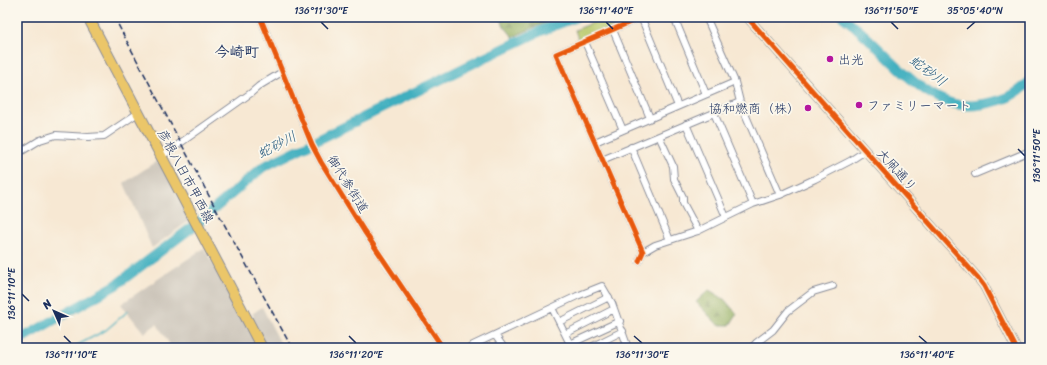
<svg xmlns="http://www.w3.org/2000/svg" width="1047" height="365" font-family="Sriracha,'Klee One',sans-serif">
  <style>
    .industrial { fill: #cac3b8 }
    .forest { fill: url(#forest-firs); stroke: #576e5f }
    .park { fill: #baca6d; stroke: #6a7c66 }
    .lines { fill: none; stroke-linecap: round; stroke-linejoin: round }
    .stream { stroke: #41afbf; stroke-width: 1.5 }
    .river { stroke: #41afbf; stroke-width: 10 }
    .street-casing { stroke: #898c98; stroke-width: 8 }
    .secondary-casing { stroke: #898c98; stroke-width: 10 }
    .primary-casing { stroke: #898c98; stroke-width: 12 }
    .street { stroke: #fff; stroke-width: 6 }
    .secondary { stroke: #f7e8c3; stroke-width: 9 }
    .primary { stroke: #ebc669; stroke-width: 10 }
    .rail { stroke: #1b2f5e; stroke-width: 1.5; stroke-dasharray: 6 3; stroke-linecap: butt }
    .cycleway-casing { stroke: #fbf7ec; stroke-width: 8 }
    .cycleway { stroke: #e8590c; stroke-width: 5 }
    .ticks { fill: none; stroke: #1b2f5e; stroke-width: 1.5 }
    .poi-dot { fill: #b5179e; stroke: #fbf7ec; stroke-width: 1.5 }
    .labels { text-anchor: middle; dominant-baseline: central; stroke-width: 3.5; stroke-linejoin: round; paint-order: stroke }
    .poi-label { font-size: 13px; fill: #1b2f5e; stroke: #fbf7ec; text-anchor: start }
    .street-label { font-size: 13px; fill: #1b2f5e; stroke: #fbf7ec }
    .water-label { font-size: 14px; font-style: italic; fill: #285c80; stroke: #fbf7ec }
    .quarter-label { font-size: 15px; font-weight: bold; fill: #1b2f5e; stroke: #fbf7ec }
    .neatline { fill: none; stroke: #1b2f5e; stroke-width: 1.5 }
    .ticks-label { font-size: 10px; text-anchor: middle; fill: #1b2f5e }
  </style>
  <defs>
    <pattern id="forest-firs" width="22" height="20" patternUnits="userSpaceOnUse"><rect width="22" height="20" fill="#93ae60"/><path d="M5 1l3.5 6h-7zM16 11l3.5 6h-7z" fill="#778e52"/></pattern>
  </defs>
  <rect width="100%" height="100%" fill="#fbf7ec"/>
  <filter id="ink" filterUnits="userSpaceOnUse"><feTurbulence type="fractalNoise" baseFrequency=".025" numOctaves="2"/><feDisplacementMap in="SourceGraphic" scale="8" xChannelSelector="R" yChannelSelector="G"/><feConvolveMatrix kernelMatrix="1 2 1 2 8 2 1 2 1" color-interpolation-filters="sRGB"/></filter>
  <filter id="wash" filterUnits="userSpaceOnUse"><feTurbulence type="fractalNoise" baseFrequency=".012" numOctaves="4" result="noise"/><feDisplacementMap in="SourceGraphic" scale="16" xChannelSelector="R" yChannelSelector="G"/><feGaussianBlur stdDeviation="0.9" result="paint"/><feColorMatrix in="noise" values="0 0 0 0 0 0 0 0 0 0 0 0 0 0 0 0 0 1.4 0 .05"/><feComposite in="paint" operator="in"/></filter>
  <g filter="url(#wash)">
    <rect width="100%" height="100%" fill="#f7e8d3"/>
    <path class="industrial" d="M160,159L190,220L152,248L124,183Z
      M204,248L258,346L256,348H172L157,324L144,333L121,304Z
      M262,307L283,348H266L251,318L254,316L252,314Z"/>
    <path class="forest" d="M500,17H558L513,37L504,26Z
      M709,290L724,299L737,314L730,325H718L696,302Z"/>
    <path class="park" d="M608,17H638L579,42L575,30Z"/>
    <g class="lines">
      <path class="stream" d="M72,348L106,330L128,311"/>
      <path class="river" d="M843,17C877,41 910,89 948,102C959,106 973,106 984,104C1005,100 1015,96 1030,81
        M17,341L116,285L199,222L263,167L482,59L543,30L576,17"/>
    </g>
  </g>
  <g filter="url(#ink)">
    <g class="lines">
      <g class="street-casing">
        <path id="street" d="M260,17L312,145L321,162L364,231L443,348
          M641,17L678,106
          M674,17L706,94
          M706,17L735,82L740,102L780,195
          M613,30L650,118
          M585,42L623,130
          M714,113L753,204
          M686,124L726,217
          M659,136L673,166L674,179L683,197V203L698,231
          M595,142L735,82
          M631,147L670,240
          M17,154L40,140L56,135L88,137L104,136L138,113
          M162,156L251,93L259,86L282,72
          M602,160L740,102
          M975,174L1030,151
          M643,252L655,245L698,231L753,204L780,195L815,179L850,161L865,151
          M639,261L643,252L556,54L642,17
          M552,308L572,348
          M559,322L609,297
          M565,334L614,309
          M495,335L504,348
          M570,344L620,321
          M470,348L473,345L577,296L602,286L612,303L628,348
          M589,348L623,331
          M751,348L756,343L773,330L788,311L813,292L833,286"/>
      </g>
      <g class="secondary-casing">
        <path id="secondary" d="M747,17L978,278L984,286L1016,348"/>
      </g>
      <g class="primary-casing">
        <path id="primary" d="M88,17L262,348"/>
      </g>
      <use href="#street" class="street"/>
      <use href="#secondary" class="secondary"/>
      <use href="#primary" class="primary"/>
      <path class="rail" d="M114,17L217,211L292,348"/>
      <g class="cycleway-casing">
        <path id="cycleway" d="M260,17L312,145L321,162L364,231L443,348
          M747,17L978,278L984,286L1016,348
          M639,261L643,252L556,54L642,17"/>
      </g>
      <use href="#cycleway" class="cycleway"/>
    </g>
  </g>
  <path class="ticks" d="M321,22L328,29M606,22L613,29M891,22L898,29M967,29L975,22M1018,149L1025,156M22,294L29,301M64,336L71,343M349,336L356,343M634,336L642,343M919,336L927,343"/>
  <g class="poi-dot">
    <circle cx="830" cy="59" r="4"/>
    <circle cx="859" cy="105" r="4"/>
    <circle cx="808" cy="108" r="4"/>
  </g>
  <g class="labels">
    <g class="poi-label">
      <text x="838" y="59">出光</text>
      <text x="867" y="105">ファミリーマート</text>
      <text x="800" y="108" text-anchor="end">協和燃商（株）</text>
    </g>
    <g class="street-label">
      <text transform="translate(897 170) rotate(48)">大凧通り</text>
      <text transform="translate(186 176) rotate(62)">彦根八日市甲西線</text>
      <text transform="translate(348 184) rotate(58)">御代参街道</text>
    </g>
    <g class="water-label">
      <text transform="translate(928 71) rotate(37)">蛇砂川</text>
      <text transform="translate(277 145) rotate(-28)">蛇砂川</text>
    </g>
    <g class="quarter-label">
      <text x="237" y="52">今崎町</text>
    </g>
  </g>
  <rect width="1047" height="365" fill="none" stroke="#fbf7ec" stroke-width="44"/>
  <g transform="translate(54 311) rotate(315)" stroke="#fbf7ec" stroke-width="3" paint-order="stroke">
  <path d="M0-3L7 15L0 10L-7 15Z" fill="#1b2f5e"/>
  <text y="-6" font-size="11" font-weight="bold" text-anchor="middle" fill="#1b2f5e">N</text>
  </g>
  <rect x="22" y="22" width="1003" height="321" class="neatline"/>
  <g class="ticks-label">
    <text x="321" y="14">136°11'30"E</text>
    <text x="606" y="14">136°11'40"E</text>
    <text x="891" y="14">136°11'50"E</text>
    <text x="975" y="14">35°05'40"N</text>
    <text transform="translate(1036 156) rotate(-90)" y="4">136°11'50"E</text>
    <text transform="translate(11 294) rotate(-90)" y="4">136°11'10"E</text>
    <text x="71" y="358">136°11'10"E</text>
    <text x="356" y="358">136°11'20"E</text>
    <text x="642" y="358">136°11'30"E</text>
    <text x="927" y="358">136°11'40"E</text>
  </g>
</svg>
